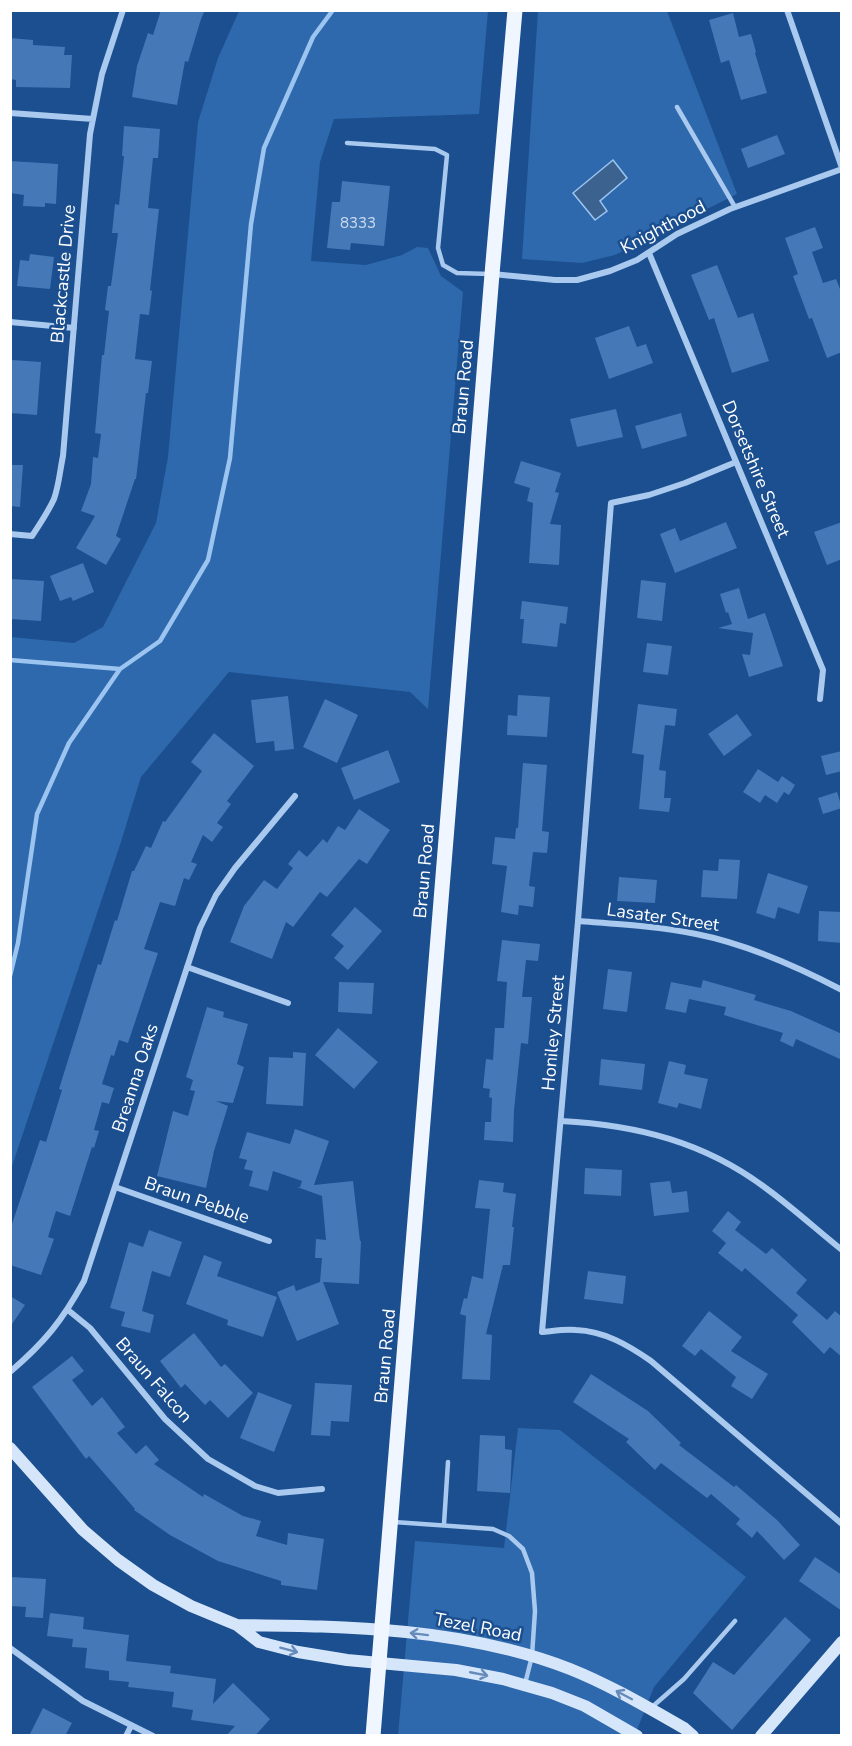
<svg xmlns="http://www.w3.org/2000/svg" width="852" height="1746" font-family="'Nunito Sans',sans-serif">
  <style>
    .green { fill: #2e69ad }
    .water { fill: #3c6290; stroke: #9cc4f0; stroke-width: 1.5 }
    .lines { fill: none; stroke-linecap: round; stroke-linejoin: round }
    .stream { stroke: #9cc4f0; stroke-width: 4.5 }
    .building { fill: #4478b7 }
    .lane { stroke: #a9c9ee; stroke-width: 4.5 }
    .street { stroke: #a9c9ee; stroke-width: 6 }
    .secondary { stroke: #d6e6fa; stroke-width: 12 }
    .primary { stroke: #f0f6ff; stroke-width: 15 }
    .oneway { stroke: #668bba }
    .labels { text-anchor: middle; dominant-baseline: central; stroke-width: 5; stroke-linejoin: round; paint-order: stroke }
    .number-label { font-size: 15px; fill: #d0dded }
    .street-label { font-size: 18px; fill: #fff; stroke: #1b4f8f }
  </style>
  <rect width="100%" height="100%" fill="#1b4f8f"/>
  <path class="green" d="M239,11H488L479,114L334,119L320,162L311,261L366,265L402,255L417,247L428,248L441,276L463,292L428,709L410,692L229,672L141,777L120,845L11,1169V637L74,643L103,627L156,523L168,457L198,122L218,58Z
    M538,11H667L737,194L615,255L582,263L522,259Z
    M518,1428L560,1430L746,1577L654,1687L635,1735L398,1736L415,1541L504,1548Z"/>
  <path class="water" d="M613,160L627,178L600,201L607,211L595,220L573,193Z"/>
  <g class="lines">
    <path class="stream" d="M10,660L120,669
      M10,976L18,943L37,814L69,743L120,669L160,641L208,560L230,458L251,224L264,148L313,37L333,10"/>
  </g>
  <path class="building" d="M161,10H205L201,19L188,62L185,61L177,105L132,97L137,66L148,33L153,35Z
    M733,13L739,37L751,34L756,52L755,53L767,93L741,100L729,60L721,63L709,20Z
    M10,38L33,40V45L65,47L64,55H72L70,88L16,87V80L10,79Z
    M124,126L160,129L158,158H153L148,208L159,209L150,290L152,291L149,315L140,314L135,359L152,361L148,393H146L136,479H135L116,536L121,539L106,565L76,548L95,516L81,511L91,484L93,457L98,458L101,434L95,433L102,355H104L109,311L105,310L108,286H111L118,233H112L115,204L119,205L124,156H122Z
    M777,135L785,154L748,168L741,149Z
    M10,161L58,164L56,204L45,203V207L23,206L24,195L10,193Z
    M342,181L390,186L384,246L351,243L350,250L327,248L332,202H340Z
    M815,227L823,248L812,252L823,283L836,279L842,294V352L827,358L812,318L809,319L793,276L798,274L785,238Z
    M30,254L54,257L50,289L17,286L20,260L29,261Z
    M717,265L738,318L753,313L769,361L732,373L714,318L709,320L691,275Z
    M629,326L637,347L646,344L653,363L609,379L595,338Z
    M12,360L41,362L37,415L10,413Z
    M616,409L623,437L577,447L570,419Z
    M681,413L687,436L642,449L635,426Z
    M521,461L561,473L555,492L559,493L550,524L561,525L559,565L529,563L533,503L527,501L530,488L514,483Z
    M10,465H23L20,507L10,506Z
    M726,522L737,548L675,573L660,534L675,528L680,541Z
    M842,522V559L827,565L814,532Z
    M83,563L94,592L73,601L71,597L60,601L50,576Z
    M11,579L44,581L41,621L10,619Z
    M641,580L666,583L662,621L637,618Z
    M739,588L748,619L765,613L783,666L749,677L742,654L750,655L753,633L718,628L732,624L728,612L726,613L720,594Z
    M522,601L568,607L566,624L560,623L557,647L522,643L524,619H520Z
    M647,643L672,646L668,675L643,672Z
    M518,695L550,697L547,737L507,735L508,715L517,716Z
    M288,696L294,749L275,751L274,741L256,743L251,700Z
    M325,699L358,715L337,763L303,747Z
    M638,704L677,709L675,726L665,725L659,770L666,771L664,798H671L669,812L639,809L644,755L632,753Z
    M737,714L752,735L724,756L708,734Z
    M214,733L254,766L227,801L231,804L217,823L223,827L212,842L203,835L191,862L197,864L189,880L184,878L175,906L160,902L144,949L158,953L128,1043L119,1040L114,1056L111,1055L102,1084L114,1088L109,1104L102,1102L94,1130L99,1131L94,1148L92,1147L70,1216L56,1211L48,1237L54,1239L41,1275L10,1265V1230L40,1140L46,1142L62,1090L59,1089L98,964L101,965L115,920L117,921L132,871H134L146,846L151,848L163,821L165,822L202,771L191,762Z
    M388,750L400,782L354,800L341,768Z
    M842,751V771L826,775L821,756Z
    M523,763L547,765L542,831L549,832L547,853L533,852L529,886L535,887L533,907L519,905L518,915L501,912L507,866L492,864L495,837L515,839L516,828H518Z
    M758,769L778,782L782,776L795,785L789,795L784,792L777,803L765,795L760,803L743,792Z
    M837,792L842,808L823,814L818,798Z
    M359,809L390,830L367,864L359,859L327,897L320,892L293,927L286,922L272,959L230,942L244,906L264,880L277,889L293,868L288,864L299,850L307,857L323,839L327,843L338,826L345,830Z
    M719,859L740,860L737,899L701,897L703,870L718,871Z
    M768,873L808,886L799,914L778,907L775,919L756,913Z
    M619,877L657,880L655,903L617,901Z
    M355,907L382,931L348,970L334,958L344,946L331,935Z
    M819,911L842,912V943L818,941Z
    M502,940L540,944L538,961L526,960L522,997H532L528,1044L521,1043L514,1110L513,1142L484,1140L485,1122H491L492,1098L489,1097L490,1089L483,1088L486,1059L493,1060L495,1028H504L507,982L497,981Z
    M608,969L632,972L627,1012L603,1009Z
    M703,980L756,995L754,1000L791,1011L842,1034V1060L796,1039L793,1047L780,1041L783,1033L724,1015L726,1007L689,999L686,1013L665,1009L671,982L701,988Z
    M339,982L374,983L372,1014L338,1012Z
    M207,1007L224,1012L223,1017L248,1024L237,1064L244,1067L233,1103L216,1101L228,1106L214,1151L206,1188L157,1176L173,1111L188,1116L195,1091L190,1090L193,1080L186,1077Z
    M338,1028L378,1062L354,1089L315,1055Z
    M293,1052L306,1053L303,1106L266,1104L269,1057L293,1058Z
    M601,1059L645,1064L642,1090L599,1085Z
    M669,1061L686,1065L684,1074L708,1079L701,1109L679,1103L677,1108L658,1103Z
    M295,1129L329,1141L314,1185L353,1181L360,1241H361L359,1284L323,1282L339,1324L297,1341L277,1292L294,1285L296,1291L320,1282L322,1258H315L316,1239L326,1240L322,1196L297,1187H300L302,1181L273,1171L268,1191L249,1186L253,1171L244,1169L247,1160L239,1158L247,1132L290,1144Z
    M585,1168L622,1170L621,1196L584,1194Z
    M479,1180L504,1183L503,1192L516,1194L512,1227H514L510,1265H503L486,1334L492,1335L490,1380L462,1379L466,1316L460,1314L464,1298L467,1299L472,1276L483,1279L490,1209L475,1208Z
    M670,1181L672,1193L687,1191L689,1212L654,1216L650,1183Z
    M728,1211L741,1222L735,1230L766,1254L772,1248L807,1280L796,1293L827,1320L835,1311L842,1317V1357L830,1347L824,1354L792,1322L798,1315L745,1268L742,1272L718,1253L726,1243L712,1231Z
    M149,1230L182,1242L170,1277L152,1271L142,1311L154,1315L150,1333L121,1326L125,1312L110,1308L129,1242L143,1247Z
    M204,1255L222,1262L217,1276L277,1297L263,1337L227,1325L228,1320L186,1304Z
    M588,1271L626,1276L623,1304L584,1299Z
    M10,1296L25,1305L10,1327Z
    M709,1311L742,1337L731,1351L768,1374L752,1399L731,1386L736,1377L701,1349L695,1356L682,1346Z
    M194,1333L221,1367L225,1364L253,1393L228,1418L210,1400L205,1405L185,1384L181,1388L160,1361Z
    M72,1356L84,1371L72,1380L92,1406L102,1397L125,1427L117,1433L136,1454L146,1445L159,1460L154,1464L203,1497L204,1494L243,1516L261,1521L256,1536L287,1545L288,1533L324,1539L317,1590L281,1585V1581L218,1561L170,1535L134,1510L135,1509L89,1456L86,1459L32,1387Z
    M591,1374L648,1411L681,1443L679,1445L734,1487L736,1485L777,1520L800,1545L784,1560L757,1531L752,1538L736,1524L740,1519L711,1494L707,1498L661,1463L655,1470L626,1442L629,1439L573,1402Z
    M315,1383L352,1385L349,1422L331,1421L330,1436L311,1435Z
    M258,1392L292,1405L274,1452L240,1438Z
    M480,1435L505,1436V1449L512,1450L510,1493L477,1491Z
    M815,1557L842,1575V1611L799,1581Z
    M10,1577L46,1579L43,1618L25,1617L26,1607L10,1606Z
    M50,1613L84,1617L83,1629L129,1635L126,1661L171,1666L170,1673L216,1679L213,1704L233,1683L270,1719L255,1736H226L235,1726L191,1720L193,1710L172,1707L174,1692L128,1687L129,1682L109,1680V1671L85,1668L87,1648L72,1647L73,1639L47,1636Z
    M785,1617L811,1640L732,1730L693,1693L713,1662L734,1675Z
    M43,1708L72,1723L65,1736H29Z"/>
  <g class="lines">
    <path class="lane" d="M677,107L735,207
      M347,143L435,149L447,155L438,248L443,265L457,273L489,274
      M394,1522L493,1529L509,1536L523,1549L532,1573L535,1611L532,1656L525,1684
      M444,1524L448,1462
      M652,1707L684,1679L735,1621"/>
    <path class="street" d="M787,10L842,168
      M10,113L93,119
      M649,253L823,670L820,699
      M493,274L555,280H577L610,271L637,260L677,234L730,209L842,169
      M10,322L74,328
      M736,462L685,483L649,495L611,503L578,921L542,1332C553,1331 565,1329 576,1330C604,1331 628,1345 651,1361L842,1524
      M10,534L32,536C40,524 48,512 54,499C59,485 60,470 63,456L90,134L102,74L123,10
      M578,921C618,924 657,926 696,934C747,944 796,966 842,990
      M187,967L288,1003
      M561,1121C637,1125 705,1142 767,1189C793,1208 817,1230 842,1250
      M115,1187L269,1241
      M68,1310L90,1328L165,1419L208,1459L255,1486L278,1493L322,1489
      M10,1372C45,1342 62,1321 84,1281L200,928L216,895L235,868L295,796
      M10,1648L83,1701L153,1736
      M126,1736L131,1726"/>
    <path class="secondary" d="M10,1448L83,1530L118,1560L153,1585L191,1606L237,1625L259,1642L298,1652L347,1660L456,1670L503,1679L552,1693L585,1706L637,1736
      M237,1625C349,1626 465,1628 570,1669C610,1685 647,1707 684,1728L693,1736
      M761,1736L842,1642"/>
    <path class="primary" d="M373,1736L492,274L515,10"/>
  </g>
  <defs><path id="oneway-shaft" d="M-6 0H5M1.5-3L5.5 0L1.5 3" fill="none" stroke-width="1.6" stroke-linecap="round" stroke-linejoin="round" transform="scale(1.5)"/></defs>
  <g class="oneway">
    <use href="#oneway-shaft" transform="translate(419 1634) rotate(-173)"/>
    <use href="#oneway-shaft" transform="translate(289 1650) rotate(15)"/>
    <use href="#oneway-shaft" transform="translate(479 1674) rotate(11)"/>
    <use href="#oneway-shaft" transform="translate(624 1695) rotate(-152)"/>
  </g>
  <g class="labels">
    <g class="number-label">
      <text x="358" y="223">8333</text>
    </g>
    <g class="street-label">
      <text transform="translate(663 227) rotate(-28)">Knighthood</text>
      <text transform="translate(63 274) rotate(-85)">Blackcastle Drive</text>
      <text transform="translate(463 387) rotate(-85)">Braun Road</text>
      <text transform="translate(756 469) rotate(67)">Dorsetshire Street</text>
      <text transform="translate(424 871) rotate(-85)">Braun Road</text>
      <text transform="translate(663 917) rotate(8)">Lasater Street</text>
      <text transform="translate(553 1033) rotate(-85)">Honiley Street</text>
      <text transform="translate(135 1078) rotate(-72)">Breanna Oaks</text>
      <text transform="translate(197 1200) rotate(19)">Braun Pebble</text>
      <text transform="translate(385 1356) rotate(-85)">Braun Road</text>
      <text transform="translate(154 1380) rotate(49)">Braun Falcon</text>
      <text transform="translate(478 1627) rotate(11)">Tezel Road</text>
    </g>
  </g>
  <rect width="852" height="1746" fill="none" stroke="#ffffff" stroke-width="24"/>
</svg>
